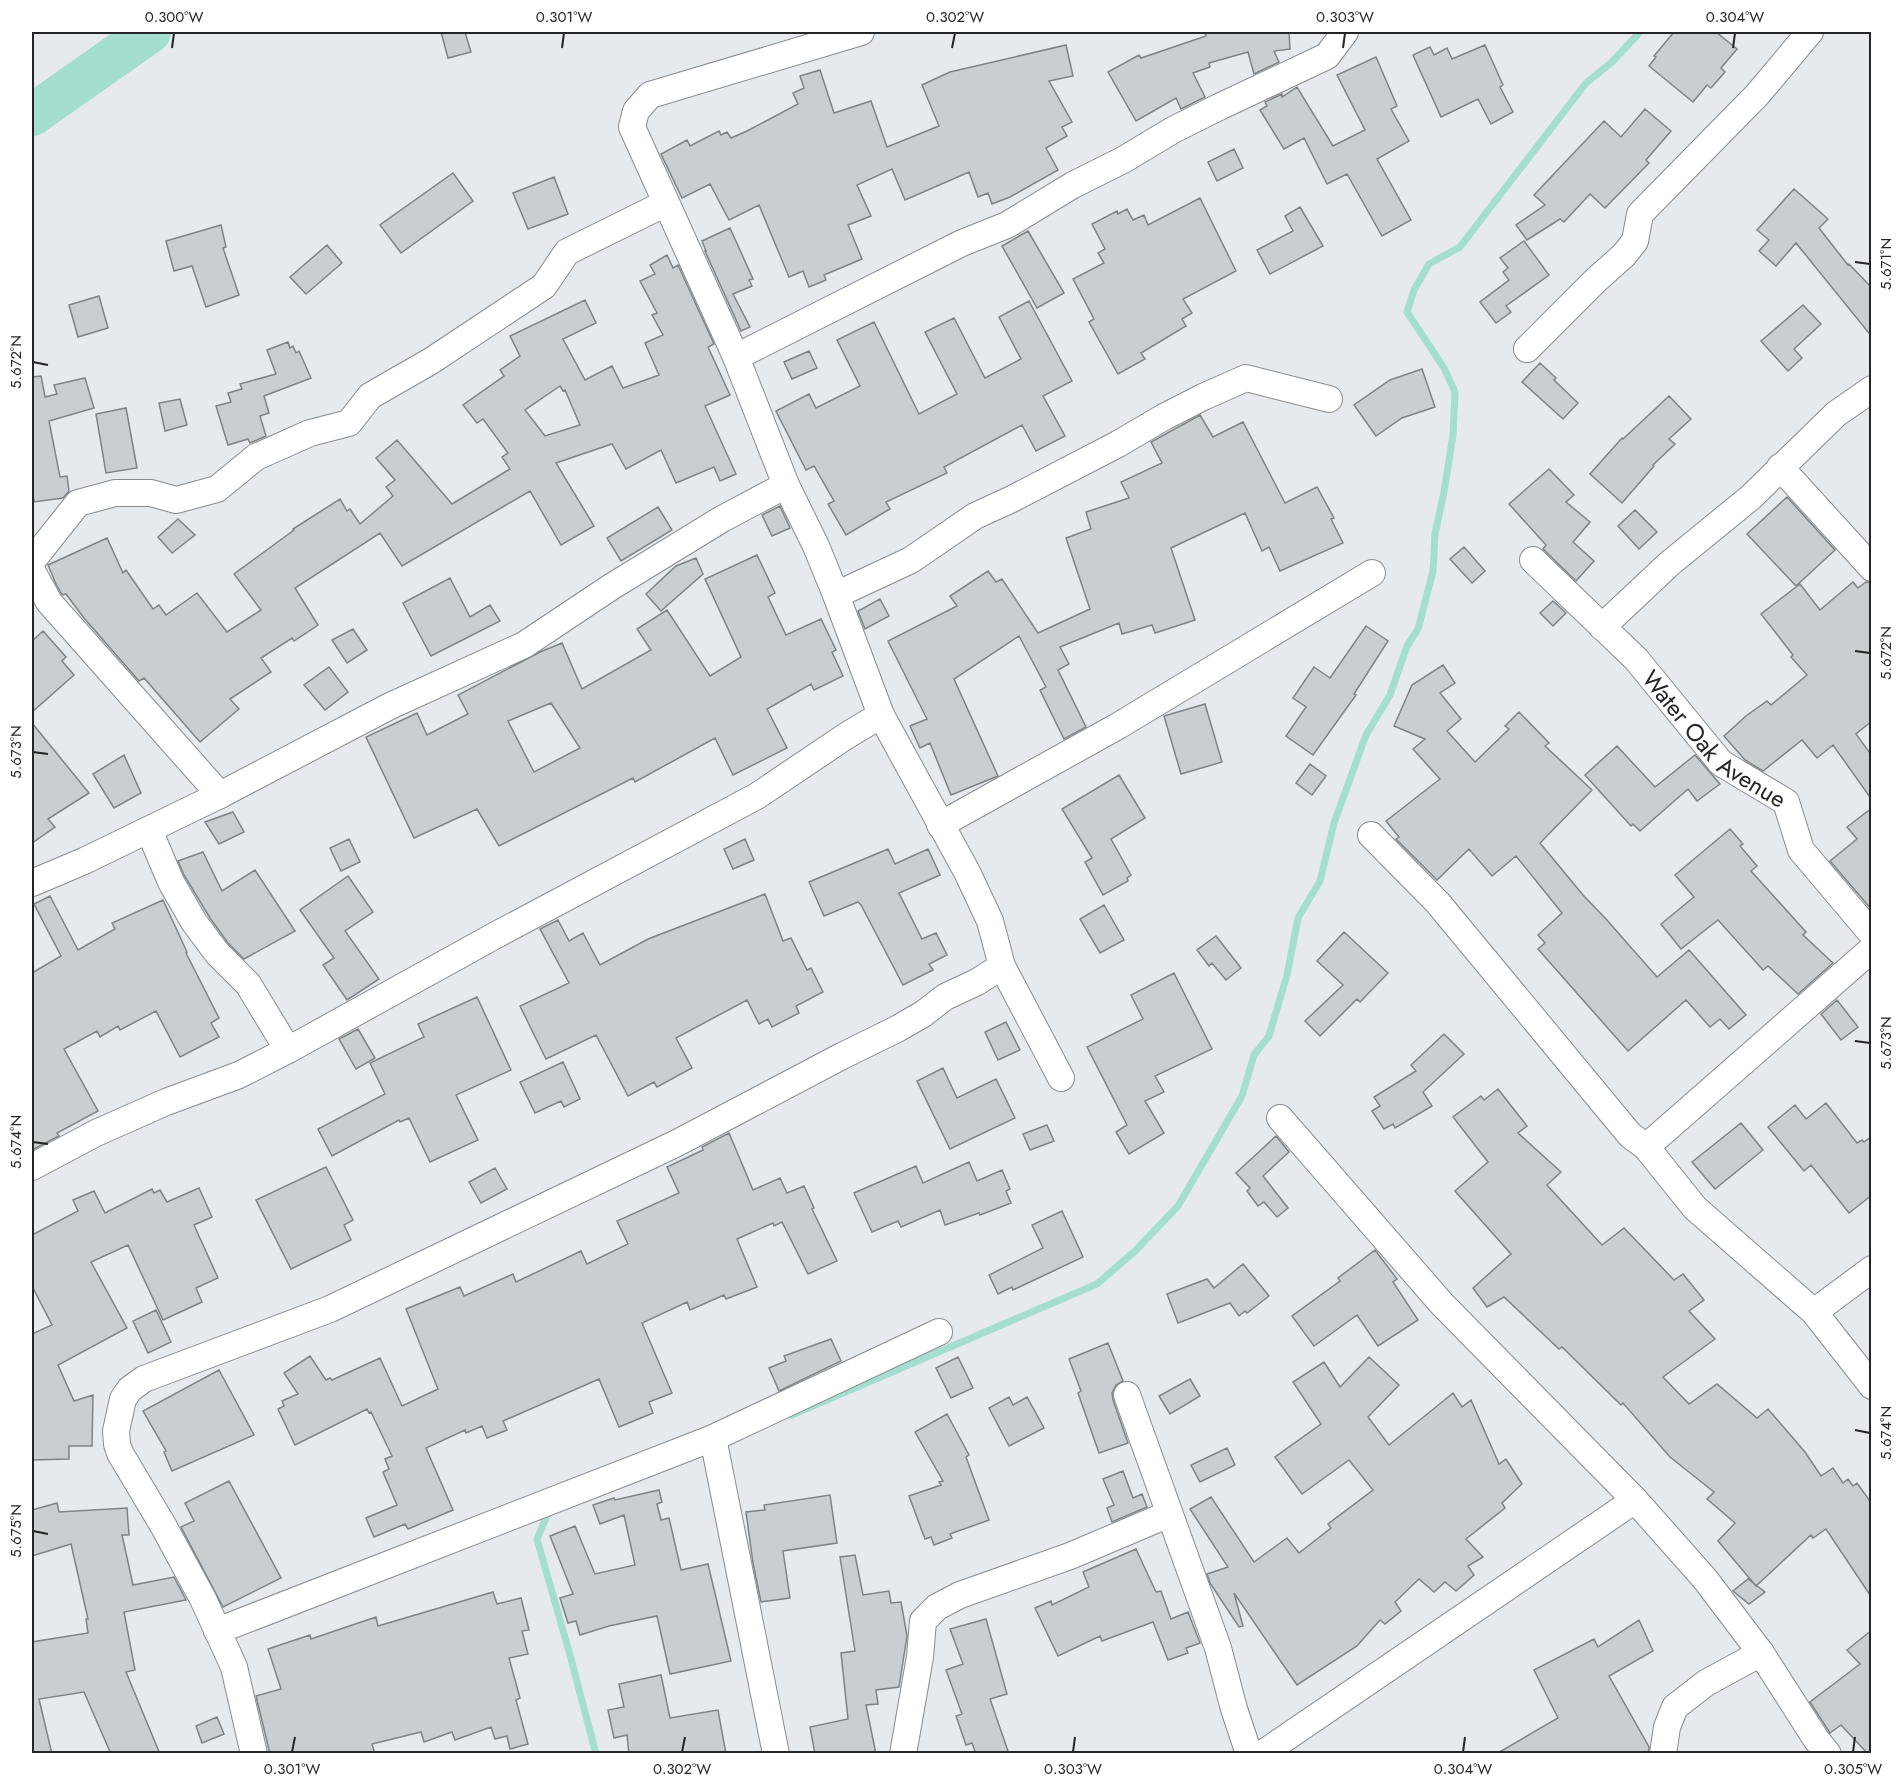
<svg xmlns="http://www.w3.org/2000/svg" width="1903" height="1785" font-family="Jost,sans-serif">
  <style>
    .lines { fill: none; stroke-linecap: round; stroke-linejoin: round }
    .stream { stroke: #a3ded1; stroke-width: 7 }
    .river { stroke: #a3ded1; stroke-width: 42 }
    .building { fill: #c9cfd0; stroke: #7f8385; stroke-width: 1.5; fill-rule: evenodd }
    .street-casing { stroke: #888b8e; stroke-width: 28 }
    .street { stroke: #fff; stroke-width: 26 }
    .ticks { fill: none; stroke: #242526; stroke-width: 2 }
    .labels { text-anchor: middle; dominant-baseline: central; stroke-width: 6; stroke-linejoin: round; paint-order: stroke }
    .street-label { font-size: 24px; fill: #242526; stroke: #fff }
    .neatline { fill: none; stroke: #242526; stroke-width: 2 }
    .ticks-label { font-size: 15px; text-anchor: middle; fill: #242526 }
  </style>
  <rect width="100%" height="100%" fill="#e6e9ed"/>
  <g class="lines">
    <path class="stream" d="M792,1415L1097,1284L1135,1251L1178,1206L1242,1096L1254,1055L1269,1036L1287,975L1298,918L1320,881L1334,823L1366,735L1390,695L1407,646L1418,629L1433,571L1435,534L1444,492L1453,435L1455,392L1444,368L1407,312L1414,290L1429,264L1460,247L1586,83L1612,62L1640,32
      M552,1511L548,1513L537,1539L570,1655L596,1754"/>
    <path class="river" d="M32,115L150,32"/>
  </g>
  <path class="building" d="M441,32H465L471,52L448,58Z
    M1205,32H1289L1290,49L1274,51L1279,62L1254,74L1248,52L1209,63L1210,67L1193,73L1205,97L1181,109L1176,98L1136,121L1108,72L1139,55L1141,58L1206,36Z
    M1674,32H1716L1737,49L1721,68L1725,72L1711,88L1707,85L1693,102L1649,66L1656,57L1654,56Z
    M1066,45L1073,76L1049,81L1072,122L1062,127L1067,136L1046,148L1058,170L1010,197L992,204L988,193L978,197L969,172L905,200L892,169L857,185L871,216L848,225L862,259L824,275L826,280L809,287L803,271L789,277L759,205L729,220L710,184L682,198L661,154L687,140L690,146L719,131L721,135L727,132L731,138L747,131L798,104L793,93L804,88L800,76L820,70L834,113L871,101L887,147L939,126L922,85L950,72Z
    M1485,45L1503,85L1500,87L1513,112L1491,124L1478,99L1441,117L1413,55L1430,47L1434,55L1447,48L1452,59Z
    M1376,57L1397,106L1391,109L1409,141L1377,159L1411,220L1382,236L1347,174L1327,184L1304,138L1284,149L1260,110L1267,106L1265,102L1282,94V97L1297,87L1333,146L1365,130L1337,75Z
    M1645,109L1671,131L1646,160L1649,163L1605,208L1590,194L1564,222L1560,219L1527,240L1516,225L1545,205L1534,195L1604,121L1621,137Z
    M1234,149L1243,168L1217,181L1208,162Z
    M453,173L473,201L401,253L380,225Z
    M554,177L568,214L528,229L513,193Z
    M1794,189L1828,219L1819,228L1848,265L1849,264L1872,288V337L1796,243L1776,266L1759,251L1769,240L1757,230Z
    M1200,198L1236,271L1183,299L1192,313L1182,319L1186,326L1141,353L1145,359L1118,374L1089,322L1094,319L1073,279L1104,263L1098,253L1105,249L1092,224L1117,211L1118,214L1127,209L1133,220L1144,215L1148,225Z
    M1300,207L1323,246L1270,274L1257,250L1293,231L1285,216Z
    M221,225L226,247L223,248L239,295L206,307L192,266L174,271L166,241Z
    M730,228L753,279L749,280L752,286L733,294L750,327L741,331L705,251H706L702,241Z
    M1028,231L1064,293L1037,308L1002,246Z
    M1524,241L1549,275L1506,306L1511,312L1496,323L1480,302L1509,280L1503,272L1508,268L1500,258Z
    M327,245L342,263L306,294L290,277Z
    M667,255L673,268L678,265L714,344L708,347L730,395L705,406L736,474L720,481L714,467L676,483L661,450L626,469L612,444L556,463L594,526L561,545L530,491L402,566L380,533L295,588L318,625L294,641L292,638L261,658L271,672L230,699L239,709L200,742L144,678L139,681L84,618L66,594L63,595L61,593L56,584L48,565L107,538L123,573L126,570L153,609L159,605L166,615L197,593L227,632L261,610L234,574L294,530L293,529L340,499L347,511L350,509L360,524L393,496L386,487L395,480L376,458L397,440L452,504L510,469L502,457L508,453L483,419L477,423L463,405L504,376L500,370L520,356L510,336L585,300L596,323L563,339L585,380L612,366L623,388L659,375L645,343L663,335L652,315L657,313L640,281L655,274L650,265ZM560,386L563,391L565,390L580,425L545,436L525,410Z
    M99,296L108,328L78,337L69,305Z
    M1029,301L1072,381L1043,396L1065,436L1036,451L1022,425L944,467L947,473L886,502L890,509L846,535L828,504L834,501L814,466L806,470L776,411L809,394L816,408L860,386L837,340L874,322L919,414L957,394L925,332L954,318L985,378L1021,359L999,317Z
    M1803,305L1821,324L1794,349L1802,358L1788,371L1761,341Z
    M288,342L290,348L293,346L296,353L299,351L311,378L264,396L269,413L260,416L266,436L250,443L248,439L228,445L216,406L231,402L228,393L242,389L240,384L276,374L267,350Z
    M809,351L817,368L792,379L784,362Z
    M1540,363L1556,378L1554,380L1578,403L1563,419L1522,382Z
    M1422,369L1435,407L1402,418L1376,436L1354,405L1390,380Z
    M41,376L45,397L57,394L54,385L85,378L94,408L49,421L60,477L67,476L69,491L63,498L34,502L32,487V377Z
    M1669,396L1691,419L1669,439L1675,444L1653,465L1654,466L1622,503L1590,474L1622,438L1623,439Z
    M180,399L187,425L165,431L159,403Z
    M126,408L137,468L106,473L96,414Z
    M1200,415L1213,437L1243,422L1285,503L1317,487L1334,518L1331,519L1343,543L1280,571L1269,547L1262,551L1245,513L1171,548L1195,620L1155,633L1152,625L1122,634L1119,623L1060,647L1069,664L1058,670L1086,727L1064,739L1040,690L1046,687L1019,636L954,679L998,776L951,795L930,743L920,748L910,726L927,719L888,641L957,606L950,596L988,571L996,582L1002,579L1038,633L1090,609L1066,538L1091,529L1086,512L1129,498L1121,482L1162,463L1151,442Z
    M1549,469L1574,495L1566,502L1590,522L1573,542L1594,561L1576,581L1543,549L1546,545L1509,504Z
    M1787,497L1835,550L1796,586L1747,534Z
    M780,506L790,528L772,536L762,515Z
    M658,507L672,530L621,561L607,538Z
    M1635,510L1657,532L1639,549L1618,526Z
    M178,519L195,535L172,553L158,537Z
    M1464,547L1485,571L1472,583L1450,559Z
    M757,555L775,593L768,597L786,635L821,619L836,650L832,652L843,676L814,690L811,684L767,709L787,748L733,775L715,738L635,782L633,778L499,846L477,809L414,838L366,737L417,713L427,735L468,714L458,695L540,652L562,643L582,689L651,650L637,629L667,610L710,676L741,657L705,579ZM551,703L580,748L534,772L508,721Z
    M696,558L703,574L661,611L646,594L676,566Z
    M450,578L470,617L490,605L500,621L431,656L403,603Z
    M1853,582L1858,588L1866,582L1872,583V721L1856,734L1872,756V800L1833,745L1817,758L1802,740L1763,771L1745,760L1724,736L1746,716L1767,701L1771,705L1807,675L1791,657L1793,655L1761,614L1800,584L1820,610Z
    M880,599L889,616L865,629L858,611Z
    M1553,601L1566,613L1553,626L1540,613Z
    M1366,626L1388,641L1354,694L1356,695L1313,755L1286,736L1306,707L1293,698L1314,667L1330,678Z
    M353,629L367,650L347,663L332,640Z
    M43,631L66,657L62,661L74,675L32,712V641Z
    M1443,665L1455,683L1440,693L1461,719L1447,731L1475,762L1509,729L1505,726L1519,712L1549,743L1545,746L1592,790L1540,843L1583,895L1606,919L1657,977L1689,950L1746,1015L1729,1029L1720,1019L1710,1027L1686,1000L1628,1051L1538,949L1545,943L1538,935L1562,913L1516,856L1492,876L1469,849L1437,880L1396,839L1399,837L1386,821L1440,779L1413,749L1425,739L1394,726L1412,685Z
    M329,667L348,692L325,710L304,685Z
    M1205,704L1222,762L1181,774L1164,716Z
    M32,723L89,793L48,819L55,827L32,843Z
    M1617,746L1655,787L1695,755L1720,784L1697,801L1688,789L1640,831L1633,824L1631,826L1585,775Z
    M124,755L141,793L114,808L93,774Z
    M1310,764L1326,776L1312,795L1296,783Z
    M1119,775L1145,818L1111,839L1131,875L1127,878L1128,881L1103,895L1085,862L1092,858L1062,809Z
    M1872,808V910L1830,861L1857,839L1847,827Z
    M233,812L244,832L219,844L205,822Z
    M1730,829L1743,844L1740,846L1757,866L1751,871L1806,932L1803,935L1833,963L1798,994L1768,966L1763,970L1718,920L1681,949L1661,924L1694,897L1675,875Z
    M349,839L360,862L341,871L330,848Z
    M745,839L754,860L733,869L724,849Z
    M888,849L895,864L928,849L940,875L899,893L922,939L936,933L947,955L929,964L933,970L903,985L861,905L858,902L824,916L809,882Z
    M203,852L222,891L255,870L295,931L244,959L228,943L210,918L184,875L178,861Z
    M348,876L373,912L345,931L379,979L347,1000L323,965L334,958L300,910Z
    M765,894L783,941L791,938L807,970L811,968L823,992L796,1006L799,1013L772,1027L768,1019L759,1024L747,1000L676,1038L692,1068L657,1087L654,1082L628,1096L596,1035L546,1059L520,1006L569,983L540,929L558,920L569,941L583,933L600,965L648,939Z
    M50,896L78,950L115,929L112,923L163,900L187,952L186,953L219,1018L211,1023L219,1037L180,1057L156,1011L120,1030L118,1026L100,1037L97,1031L64,1049L98,1111L57,1133L59,1136L32,1150V973L61,956L34,904Z
    M1104,905L1124,940L1100,953L1080,919Z
    M1344,932L1388,973L1360,1002L1357,999L1320,1036L1305,1021L1343,985L1317,961Z
    M1216,936L1241,968L1226,980L1212,963L1209,966L1197,950Z
    M1174,973L1212,1049L1155,1076L1164,1092L1145,1101L1164,1133L1129,1154L1116,1132L1127,1125L1087,1047L1143,1019L1131,995Z
    M477,997L511,1070L456,1095L478,1140L430,1162L409,1118L400,1122L399,1120L332,1156L318,1129L385,1094L370,1063L424,1037L418,1024Z
    M1837,1000L1858,1027L1841,1040L1821,1014Z
    M1006,1022L1020,1050L998,1060L985,1032Z
    M358,1029L375,1058L356,1069L339,1039Z
    M1444,1034L1464,1054L1423,1092L1432,1106L1395,1128L1393,1124L1384,1129L1372,1111L1380,1106L1374,1097L1416,1071L1411,1065Z
    M563,1062L580,1099L564,1107L561,1101L535,1113L520,1082Z
    M943,1068L957,1098L996,1079L1015,1118L950,1149L917,1081Z
    M1498,1089L1527,1126L1518,1133L1561,1172L1547,1185L1602,1245L1624,1228L1674,1280L1683,1274L1704,1300L1689,1311L1715,1339L1663,1377L1689,1404L1717,1384L1757,1418L1768,1409L1805,1452L1821,1476L1833,1468L1843,1483L1848,1479L1853,1486L1857,1483L1872,1504V1598L1826,1529L1813,1538L1811,1535L1756,1586L1718,1541L1735,1523L1707,1499L1714,1492L1670,1457L1623,1403L1621,1405L1562,1347L1559,1349L1504,1297L1487,1307L1473,1288L1511,1254L1455,1191L1488,1162L1453,1117L1481,1096L1484,1100Z
    M1826,1103L1857,1143L1862,1140L1864,1142L1872,1136V1195L1849,1213L1811,1165L1804,1171L1768,1127L1795,1105L1806,1119Z
    M1741,1123L1763,1150L1715,1189L1692,1162Z
    M1047,1125L1054,1141L1030,1150L1023,1134Z
    M729,1133L753,1190L780,1178L787,1193L804,1186L814,1208L812,1209L837,1261L808,1274L782,1222L774,1226L773,1223L737,1239L757,1287L726,1299L724,1295L690,1310L687,1302L642,1323L672,1393L649,1402L653,1413L619,1427L599,1379L503,1421L507,1430L487,1438L482,1426L466,1433L465,1430L426,1448L453,1510L408,1529L405,1524L374,1537L366,1518L397,1505L383,1472L389,1469L385,1459L392,1456L371,1412L369,1413L367,1409L295,1445L278,1409L284,1406L282,1401L298,1394L284,1373L310,1356L326,1380L330,1378L332,1380L380,1358L402,1406L438,1389L406,1309L460,1287L464,1296L513,1274L516,1282L581,1251L587,1264L628,1244L617,1221L679,1193L667,1167L703,1150L702,1147Z
    M1276,1136L1289,1152L1263,1176L1288,1208L1277,1217L1264,1202L1258,1206L1247,1191L1250,1188L1236,1173Z
    M969,1162L977,1181L1002,1170L1010,1189L1006,1191L1011,1203L980,1215L979,1213L945,1225L940,1210L901,1227L898,1221L872,1232L854,1193L916,1166L923,1183Z
    M326,1167L353,1220L344,1225L351,1240L291,1269L256,1200Z
    M495,1168L507,1189L481,1203L469,1182Z
    M199,1188L212,1217L194,1225L218,1278L196,1288L202,1302L163,1320L128,1245L91,1262L127,1328L58,1365L74,1401L93,1395L92,1446H69V1459L32,1460V1334L52,1325L32,1286V1235L78,1211L73,1200L94,1191L105,1213L152,1189L154,1193L160,1190L167,1202Z
    M1062,1211L1083,1257L1013,1290L1012,1287L998,1294L989,1275L1043,1248L1032,1225Z
    M1375,1250L1397,1279L1393,1282L1418,1320L1378,1346L1357,1315L1314,1346L1292,1316L1340,1281L1338,1278Z
    M1243,1264L1269,1296L1247,1313L1245,1311L1239,1316L1230,1303L1178,1323L1167,1294L1207,1279L1214,1288Z
    M156,1310L171,1342L148,1353L133,1321Z
    M831,1339L841,1361L779,1391L769,1368L786,1361L784,1356Z
    M1108,1343L1123,1381L1116,1385L1112,1393L1113,1400L1128,1443L1099,1453L1078,1393L1081,1391L1069,1359Z
    M958,1357L973,1388L951,1398L936,1368Z
    M1369,1357L1399,1385L1368,1417L1389,1445L1453,1393L1462,1407L1471,1400L1499,1464L1506,1459L1522,1484L1502,1503L1505,1508L1466,1539L1483,1557L1468,1566L1474,1575L1456,1591L1445,1582L1434,1592L1419,1579L1395,1602L1401,1611L1385,1624L1380,1620L1357,1646L1297,1685L1234,1593L1243,1626L1239,1627L1210,1583L1207,1574L1228,1567L1190,1509L1211,1497L1254,1562L1287,1538L1299,1553L1331,1528L1328,1524L1373,1490L1349,1460L1302,1494L1275,1457L1321,1424L1293,1382L1324,1362L1340,1387Z
    M219,1370L254,1435L172,1471L164,1452L166,1451L143,1411Z
    M1190,1379L1200,1396L1170,1414L1159,1396Z
    M1009,1397L1013,1405L1027,1397L1044,1428L1009,1446L989,1408Z
    M947,1414L969,1455L966,1457L989,1520L950,1534L952,1538L934,1545L931,1537L925,1539L909,1496L941,1485L939,1482L943,1481L915,1432Z
    M1227,1448L1235,1465L1200,1482L1191,1465Z
    M1123,1471L1133,1498L1142,1494L1147,1507L1112,1522L1107,1508L1114,1505L1103,1479Z
    M229,1481L281,1578L223,1607L181,1527L194,1521L185,1503Z
    M659,1490L662,1502L657,1504L661,1520L669,1518L681,1570L708,1564L731,1661L670,1674L657,1616L609,1626L580,1635L576,1621L568,1623L560,1598L573,1594L550,1536L575,1526L595,1574L635,1565L624,1515L600,1524L593,1505L614,1498L615,1500Z
    M830,1495L837,1543L783,1551L790,1598L761,1602L753,1563L746,1512L765,1510L764,1505Z
    M57,1503L59,1512L127,1508L129,1535H122L133,1585L174,1577L186,1600L124,1612L135,1670L126,1672L160,1754H111L84,1692L39,1699L52,1754H32V1642L88,1633L86,1619H88L71,1544L32,1556V1510Z
    M1136,1549L1156,1592L1161,1591L1171,1619L1188,1612L1200,1643L1186,1648L1188,1653L1168,1660L1153,1622L1102,1641L1100,1636L1058,1656L1035,1608L1051,1601L1052,1605L1089,1587L1083,1572Z
    M855,1555L863,1595L889,1591L891,1603L901,1602L907,1636L899,1687L876,1690L878,1704L866,1705L876,1754H815L810,1727L848,1719L841,1653L855,1651L840,1557Z
    M1748,1579L1765,1592L1749,1604L1733,1591Z
    M493,1592L497,1604L521,1598L529,1630L522,1631L528,1654L509,1658L520,1698L516,1700L528,1744L510,1749L507,1736L495,1739L491,1727L455,1740L452,1732L424,1742L421,1732L372,1744L375,1754H270L256,1696L281,1689L268,1649L310,1635L311,1639L376,1617L378,1626Z
    M986,1619L1007,1694L990,1699L1009,1754H976L972,1743L966,1745L956,1716L962,1714L946,1670L963,1664L950,1629Z
    M1639,1620L1653,1651L1609,1676L1649,1747L1648,1754H1496L1558,1718L1534,1670L1594,1639L1598,1647Z
    M1872,1630V1754H1868L1841,1725L1830,1733L1810,1702L1860,1664L1847,1650Z
    M661,1675L670,1718L718,1710L726,1754H629L627,1735L614,1738L608,1710L624,1707L619,1684Z
    M217,1717L224,1734L202,1743L196,1726Z"/>
  <g class="lines">
    <g class="street-casing">
      <g id="street">
        <path d="M861,32L650,95L636,111L632,127L736,357L786,485L816,546L836,595L881,715L967,872L990,921L1002,966L1061,1078"/>
        <path d="M1527,349L1596,280L1624,255L1635,241L1640,214L1757,95L1810,32"/>
        <path d="M736,357L962,243L1007,225L1073,185L1123,160L1173,130L1219,107L1327,56L1345,32"/>
        <path d="M1780,467L1872,568"/>
        <path id="s1" d="M1533,560L1636,659L1721,763L1786,802L1801,850L1872,934"/>
        <path d="M32,561L78,503L115,493H151L176,500L217,489L256,457L310,433L349,423L370,396L431,361L544,286L567,252L666,203"/>
        <path d="M32,571L49,602L220,795"/>
        <path d="M836,595L911,560L975,516L1012,499L1118,444L1164,417L1203,397L1246,378L1329,399"/>
        <path d="M1602,627L1669,564L1751,497L1836,414L1872,389"/>
        <path d="M940,825L1118,726L1372,573"/>
        <path d="M149,830L171,882L194,922L217,953L248,984L288,1050"/>
        <path d="M1371,835L1438,903L1630,1135L1646,1147L1695,1208L1814,1312L1872,1386"/>
        <path d="M32,883L84,861L220,795L390,706L524,645L611,587L722,519L786,485"/>
        <path d="M1280,1118L1442,1304L1635,1500L1705,1579L1761,1653L1816,1739L1828,1754"/>
        <path d="M1646,1147L1872,949"/>
        <path d="M32,1167L96,1133L166,1102L239,1075L288,1050L496,935L757,796L846,736L881,715"/>
        <path d="M1814,1312L1872,1269"/>
        <path d="M1127,1395L1218,1648L1234,1709L1249,1754"/>
        <path d="M713,1438L776,1754"/>
        <path d="M217,1631L713,1438L939,1332"/>
        <path d="M254,1754L234,1667L203,1599L164,1527L120,1453L117,1444L116,1431L123,1399L130,1389L144,1379L330,1309L677,1143L842,1056L897,1029L923,1014L945,997L977,982L1002,966"/>
        <path d="M903,1754L920,1657L923,1621L937,1607L960,1595L1070,1556L1169,1514"/>
        <path d="M1262,1754L1635,1500"/>
        <path d="M1663,1754L1667,1727L1675,1707L1706,1683L1761,1653"/>
      </g>
    </g>
    <use href="#street" class="street"/>
  </g>
  <path class="ticks" d="M172,48L174,33M562,48L564,33M952,48L955,33M1343,48L1345,33M1733,48L1735,33M1855,262L1870,264M33,362L48,365M1855,651L1870,653M33,752L48,754M1855,1041L1870,1043M33,1142L48,1144M1855,1430L1870,1433M33,1531L48,1534M292,1752L295,1737M682,1752L685,1737M1073,1752L1075,1737M1463,1752L1465,1737M1853,1752L1855,1737"/>
  <g class="labels">
    <g class="street-label">
      <text stroke="none"><textPath href="#s1" startOffset="256">Water Oak Avenue</textPath></text>
    </g>
  </g>
  <rect width="1903" height="1785" fill="none" stroke="#ffffff" stroke-width="66"/>
  <rect x="33" y="33" width="1837" height="1719" class="neatline"/>
  <g class="ticks-label">
    <text x="174" y="22">0.300°W</text>
    <text x="564" y="22">0.301°W</text>
    <text x="955" y="22">0.302°W</text>
    <text x="1345" y="22">0.303°W</text>
    <text x="1735" y="22">0.304°W</text>
    <text transform="translate(1886 264) rotate(-90)" y="5">5.671°N</text>
    <text transform="translate(16 362) rotate(-90)" y="5">5.672°N</text>
    <text transform="translate(1886 653) rotate(-90)" y="5">5.672°N</text>
    <text transform="translate(16 752) rotate(-90)" y="5">5.673°N</text>
    <text transform="translate(1886 1043) rotate(-90)" y="5">5.673°N</text>
    <text transform="translate(16 1142) rotate(-90)" y="5">5.674°N</text>
    <text transform="translate(1886 1433) rotate(-90)" y="5">5.674°N</text>
    <text transform="translate(16 1531) rotate(-90)" y="5">5.675°N</text>
    <text x="292" y="1774">0.301°W</text>
    <text x="682" y="1774">0.302°W</text>
    <text x="1073" y="1774">0.303°W</text>
    <text x="1463" y="1774">0.304°W</text>
    <text x="1853" y="1774">0.305°W</text>
  </g>
</svg>
